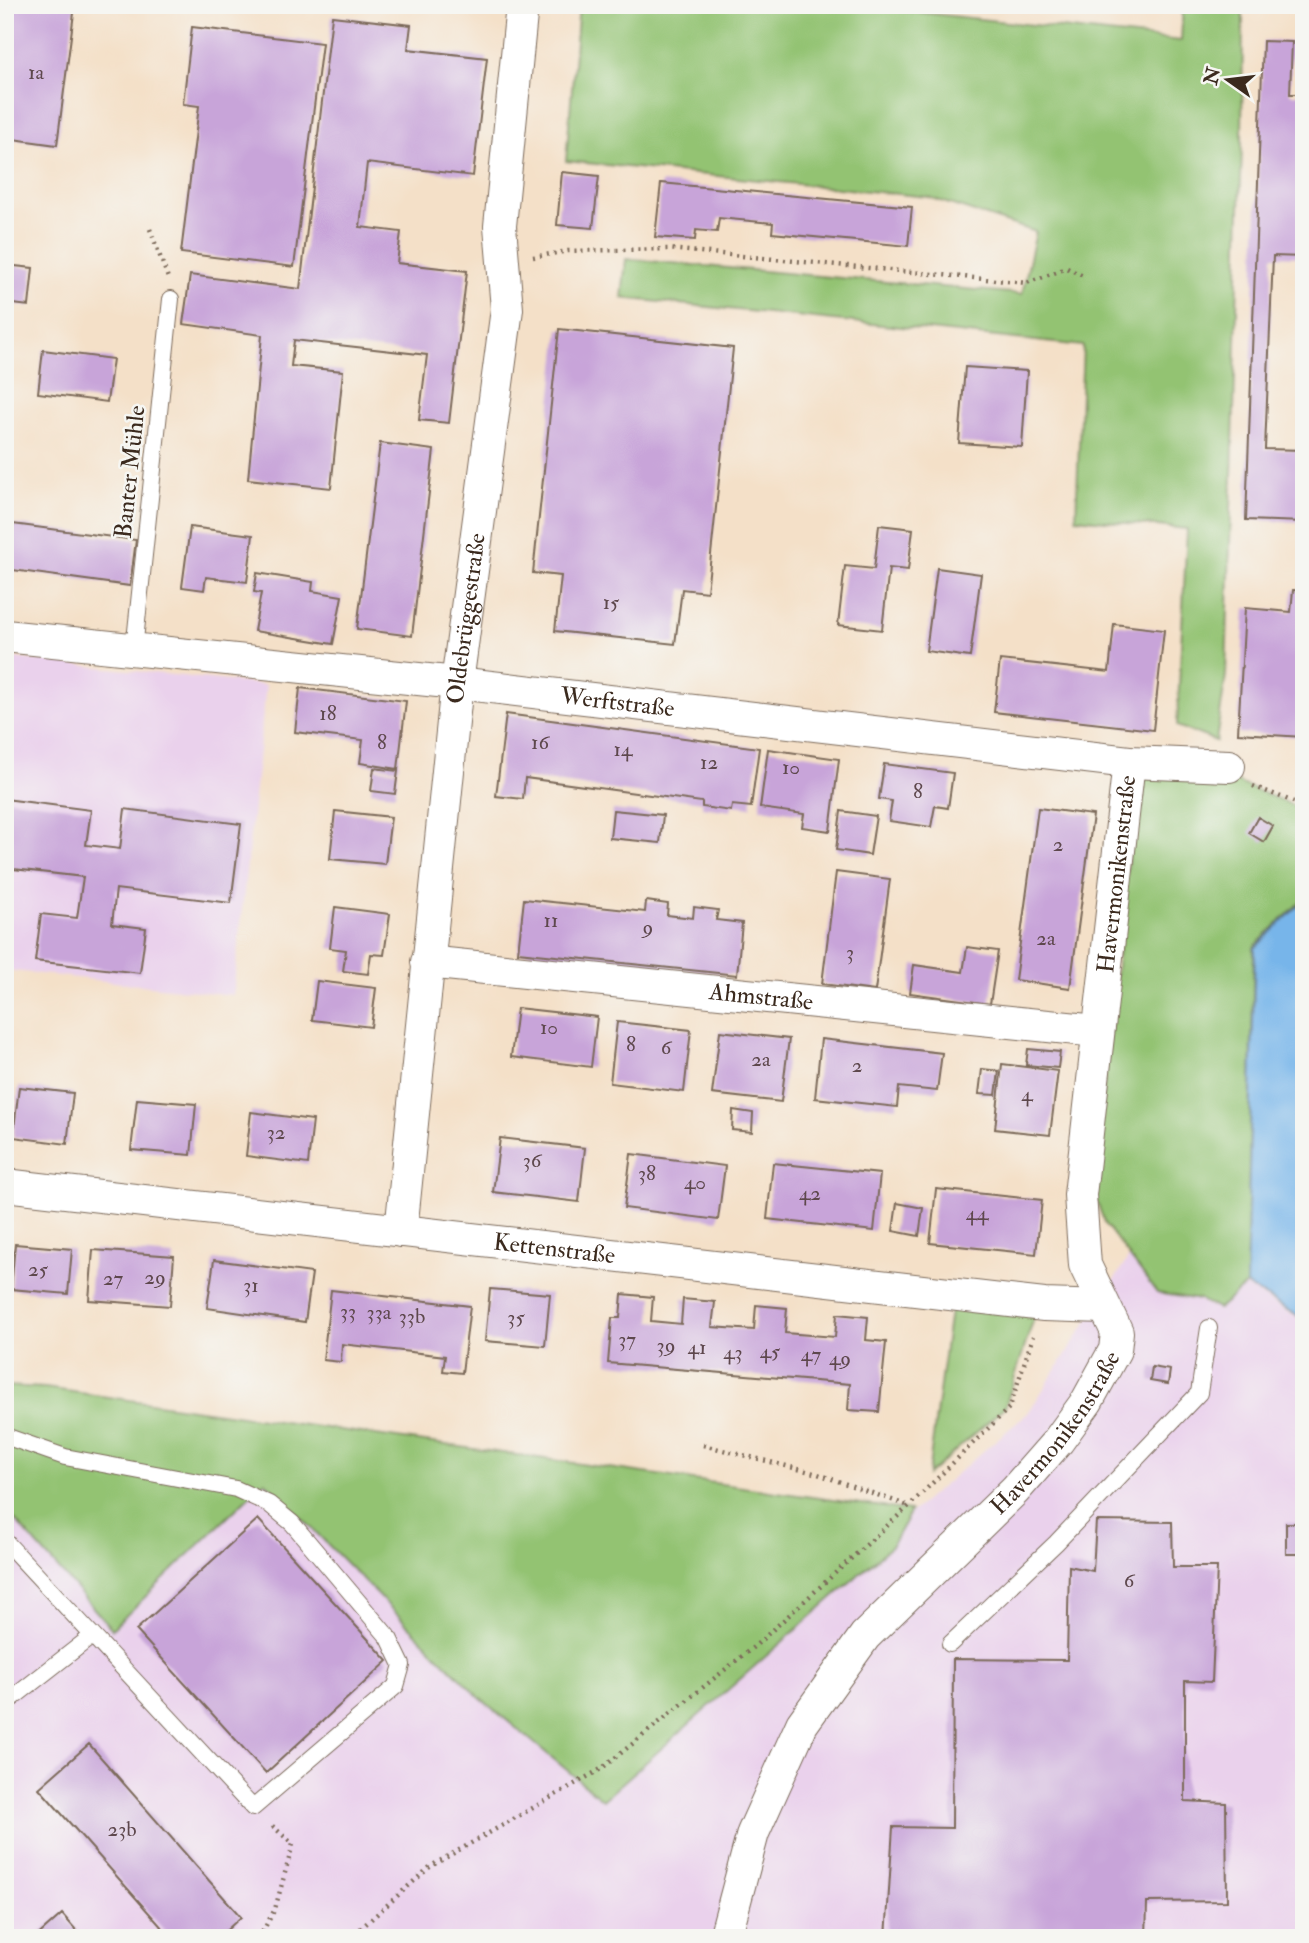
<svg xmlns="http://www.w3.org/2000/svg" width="1309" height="1943" font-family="'IM FELL Double Pica',serif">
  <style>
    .built { fill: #ead1ec }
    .green { fill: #93c372; stroke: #677648; stroke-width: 2 }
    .water { fill: #77b5ea; stroke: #597084; stroke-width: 2 }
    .building { fill: #c8a4d9 }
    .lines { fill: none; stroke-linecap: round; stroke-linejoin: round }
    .lane-casing { stroke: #7c6a5a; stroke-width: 18 }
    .street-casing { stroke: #7c6a5a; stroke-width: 34 }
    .path { stroke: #7c6a5a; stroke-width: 4.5; stroke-dasharray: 2 5; stroke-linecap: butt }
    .lane { stroke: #fff; stroke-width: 16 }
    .street { stroke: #fff; stroke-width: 32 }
    .labels { text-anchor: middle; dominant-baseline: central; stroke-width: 5; stroke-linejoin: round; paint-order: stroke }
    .number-label { font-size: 21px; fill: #5e484d }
    .street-label { font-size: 24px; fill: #3b2a1e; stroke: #f6f6f2 }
  </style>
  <rect width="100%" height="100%" fill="#f6f6f2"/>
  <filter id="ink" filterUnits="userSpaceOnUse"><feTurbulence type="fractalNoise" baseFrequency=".0143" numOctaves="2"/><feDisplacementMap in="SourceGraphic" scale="14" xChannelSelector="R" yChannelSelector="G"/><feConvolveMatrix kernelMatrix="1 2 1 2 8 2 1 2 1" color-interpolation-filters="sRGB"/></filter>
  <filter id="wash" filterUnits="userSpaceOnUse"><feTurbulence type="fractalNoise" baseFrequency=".00686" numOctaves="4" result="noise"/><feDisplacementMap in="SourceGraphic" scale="28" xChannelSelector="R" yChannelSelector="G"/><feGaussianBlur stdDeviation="1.57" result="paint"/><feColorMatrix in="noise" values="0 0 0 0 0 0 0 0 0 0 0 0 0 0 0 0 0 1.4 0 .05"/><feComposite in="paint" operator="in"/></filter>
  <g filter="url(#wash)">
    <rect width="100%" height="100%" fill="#f4e0c8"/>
    <path class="built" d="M5,657L266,685L233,995L5,970Z
      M1129,1257L1157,1293L1199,1301L1218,1310L1245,1286L1304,1322V1938H5V1509L112,1629L265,1481L480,1698L603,1800L891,1546L912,1512L1028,1413Z"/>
    <path class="green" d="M579,5H851L1181,41L1183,5H1243L1242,144L1226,675L1216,741L1177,726L1187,529L1076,518L1083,346L622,298L626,259L1022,294L1036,232L928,197L566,161Z
      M1229,771L1239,783L1304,810V898L1254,947L1246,1285L1218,1309L1200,1300L1157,1293L1105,1224L1093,1191L1137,777Z
      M951,1303L1036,1312L1005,1407L928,1475Z
      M5,1386L45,1388L911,1511L891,1546L603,1800L480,1698L265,1481L112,1629L5,1509Z"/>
    <path class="water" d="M1304,900V1320L1246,1285L1255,948Z"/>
    <g id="blocks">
      <path class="building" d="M5,5H75L57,145L5,138Z
        M332,16L411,25L408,49L487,58L473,176L367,163L360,227L401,232L397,263L467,271L449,423L419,420L427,355L294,340L291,366L343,371L331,488L248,479L262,335L183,324L190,275L300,289Z
        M192,27L322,43L294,267L181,253L199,106L183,104Z
        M1263,41L1292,42L1290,94H1304V257L1273,256L1265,449L1304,450V522L1246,520Z
        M562,172L599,176L593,228L557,225Z
        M661,183L912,207L908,246L772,233L773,223L719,218L717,232L696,230L695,240L655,237Z
        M5,265L33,268L29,306L5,303Z
        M559,329L733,348L707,592L682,589L675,644L555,631L561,576L533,573Z
        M43,350L113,359L107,402L38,393Z
        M965,367L1027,371L1022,447L959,443Z
        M380,443L434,450L412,636L357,629Z
        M5,523L136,540L130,586L5,569Z
        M879,525L913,529L908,570L889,568L882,630L838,625L845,566L874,569Z
        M190,527L253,535L247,582L206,577L204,590L182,587Z
        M937,568L981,574L970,657L926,651Z
        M257,573L313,582L312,591L342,596L333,644L254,631L261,593L254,592Z
        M1293,590L1304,591V737L1238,733L1245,608L1291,612Z
        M1114,624L1164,630L1153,730L994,712L1000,660L1109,672Z
        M300,688L406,701L398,769L360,763L363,740L295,732Z
        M506,714L759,748L751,807L732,805L731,811L702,807V802L525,778L523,799L496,796Z
        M768,749L839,759L830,831L802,827L804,814L760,808Z
        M884,764L953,773L948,808L935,806L931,827L889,821L892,801L879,799Z
        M374,768L398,771L395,794L371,791Z
        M5,799L91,810L86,845L120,849L125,809L241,824L231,903L116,889L112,924L146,928L140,973L35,961L41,914L77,918L83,877L5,868Z
        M1038,808L1093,815L1070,988L1015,980Z
        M613,810L663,815L660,843L610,838Z
        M335,811L391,817L385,864L330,859Z
        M841,811L876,816L870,855L836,850Z
        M1258,817L1273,826L1264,842L1249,833Z
        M836,872L890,879L875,991L822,984Z
        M524,899L645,912L646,901L668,904L667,915L693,918L694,907L718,910L716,920L742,923L737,975L518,952Z
        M335,907L390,914L384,955L371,954L368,974L343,971L346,950L330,948Z
        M967,947L998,951L990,1004L910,993L914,965L963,972Z
        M317,981L376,988L371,1027L312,1020Z
        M517,1008L597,1017L591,1067L511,1057Z
        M617,1022L691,1030L684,1092L610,1083Z
        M720,1031L789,1039L781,1102L712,1094Z
        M821,1039L942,1053L937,1091L899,1087L897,1107L815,1098Z
        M1028,1049L1060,1052L1058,1068L1026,1065Z
        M1002,1064L1058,1071L1050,1135L995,1129Z
        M982,1069L999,1071L996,1095L979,1094Z
        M19,1087L73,1093L67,1144L13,1137Z
        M137,1099L196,1104L191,1155L131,1150Z
        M733,1110L753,1113L752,1132L732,1130Z
        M251,1112L313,1120L308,1164L246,1156Z
        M500,1138L585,1148L579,1202L493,1192Z
        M631,1154L725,1166L718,1220L624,1208Z
        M773,1163L880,1174L874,1231L767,1219Z
        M936,1189L1042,1200L1036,1254L930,1243Z
        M897,1203L923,1208L919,1236L893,1231Z
        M15,1244L72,1249L68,1294L11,1289Z
        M93,1250L174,1256L170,1306L89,1300Z
        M214,1260L312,1273L305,1322L207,1308Z
        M490,1289L550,1294L545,1346L485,1341Z
        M331,1290L470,1306L462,1373L443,1371L445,1356L342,1344L341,1362L323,1360Z
        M622,1294L653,1297L651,1321L681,1324L683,1299L715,1302L712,1327L754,1330L756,1305L787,1308L785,1333L835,1337L837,1314L868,1317L866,1340L886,1342L879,1412L848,1410L850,1384L608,1363L612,1318H620Z
        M1152,1367L1170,1370L1168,1384L1150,1381Z
        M258,1519L388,1661L266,1773L136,1630Z
        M1096,1521L1172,1522L1173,1567H1217L1212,1682L1185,1681V1801L1226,1803L1227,1901L1147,1902L1146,1938H886L893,1827L952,1828L953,1659L1067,1660L1069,1566L1093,1571Z
        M1286,1523H1304V1554H1286Z
        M89,1744L241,1917L218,1938H171L39,1788Z
        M62,1914L83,1938H35Z"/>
    </g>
  </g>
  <g filter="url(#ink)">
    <use href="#blocks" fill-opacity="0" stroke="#7c6a5a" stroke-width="2"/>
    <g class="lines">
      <g class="lane-casing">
        <path id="lane" d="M134,650L171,299
          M5,1436L65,1457L236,1489L269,1504L292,1523L389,1638L402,1665L396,1686L253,1808L5,1541
          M950,1644L1056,1543L1199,1393L1209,1328
          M5,1704L92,1636"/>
      </g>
      <g class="street-casing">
        <g id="street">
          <path id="s1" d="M5,636L457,683L1129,762L1229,766"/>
          <path id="s2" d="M427,962L1097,1031"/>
          <path id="s3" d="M5,1185L1044,1305L1104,1307"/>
          <path id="s4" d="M401,1231L457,683L507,309L500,226L522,5"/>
          <path id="s5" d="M725,1938L753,1833L802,1724L865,1636L1015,1490L1058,1441L1087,1401L1115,1350L1117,1332L1085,1265L1080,1195L1129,762"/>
        </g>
      </g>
      <path class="path" d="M150,229L168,278
        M533,257L568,251L668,249L1027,283L1067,268L1085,277
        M1253,786L1304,806
        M703,1445L818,1474L909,1506
        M259,1938L275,1909L293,1844L269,1823
        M350,1938L431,1866L601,1769L756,1645L909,1506L1010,1407L1033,1336"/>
      <use href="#lane" class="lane"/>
      <use href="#street" class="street"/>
    </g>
  </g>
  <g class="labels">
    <g class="number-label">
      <text x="36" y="72">1a</text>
      <text x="611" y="602">15</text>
      <text x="328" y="713">18</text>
      <text x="382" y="742">8</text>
      <text x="540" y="742">16</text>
      <text x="623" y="749">14</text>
      <text x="709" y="762">12</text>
      <text x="791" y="767">10</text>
      <text x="918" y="791">8</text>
      <text x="1058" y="844">2</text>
      <text x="551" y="920">11</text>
      <text x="648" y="927">9</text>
      <text x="1046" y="938">2a</text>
      <text x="850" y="952">3</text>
      <text x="549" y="1027">10</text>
      <text x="631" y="1044">8</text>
      <text x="666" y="1047">6</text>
      <text x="761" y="1059">2a</text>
      <text x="857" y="1065">2</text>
      <text x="1027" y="1094">4</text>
      <text x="276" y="1132">32</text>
      <text x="532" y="1160">36</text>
      <text x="647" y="1173">38</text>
      <text x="695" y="1182">40</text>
      <text x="810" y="1193">42</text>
      <text x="977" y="1213">44</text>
      <text x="38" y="1269">25</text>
      <text x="155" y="1277">29</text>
      <text x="113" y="1278">27</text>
      <text x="251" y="1285">31</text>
      <text x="348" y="1311">33</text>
      <text x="379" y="1312">33a</text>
      <text x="412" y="1316">33b</text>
      <text x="516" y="1317">35</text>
      <text x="627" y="1339">37</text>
      <text x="666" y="1345">39</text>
      <text x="697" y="1347">41</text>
      <text x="770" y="1351">45</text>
      <text x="733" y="1352">43</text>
      <text x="811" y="1354">47</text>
      <text x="840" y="1358">49</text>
      <text x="1129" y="1580">6</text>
      <text x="122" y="1829">23b</text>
    </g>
    <g class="street-label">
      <text transform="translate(130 472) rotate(-84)">Banter Mühle</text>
      <text stroke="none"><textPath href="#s4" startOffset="616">Oldebrüggestraße</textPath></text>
      <text stroke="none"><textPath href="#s1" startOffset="616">Werftstraße</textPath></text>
      <text stroke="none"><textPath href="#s5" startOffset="1204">Havermonikenstraße</textPath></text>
      <text stroke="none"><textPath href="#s2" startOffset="336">Ahmstraße</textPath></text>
      <text stroke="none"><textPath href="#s3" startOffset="553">Kettenstraße</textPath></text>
      <text stroke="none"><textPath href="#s5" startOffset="616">Havermonikenstraße</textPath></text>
    </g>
  </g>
  <rect width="1309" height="1943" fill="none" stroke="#f6f6f2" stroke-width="28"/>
  <g transform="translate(1228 80) rotate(284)" stroke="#f6f6f2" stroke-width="5" paint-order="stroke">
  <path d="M0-5L12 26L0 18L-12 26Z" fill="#3b2a1e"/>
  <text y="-10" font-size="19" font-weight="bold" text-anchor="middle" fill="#3b2a1e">N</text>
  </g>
</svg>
